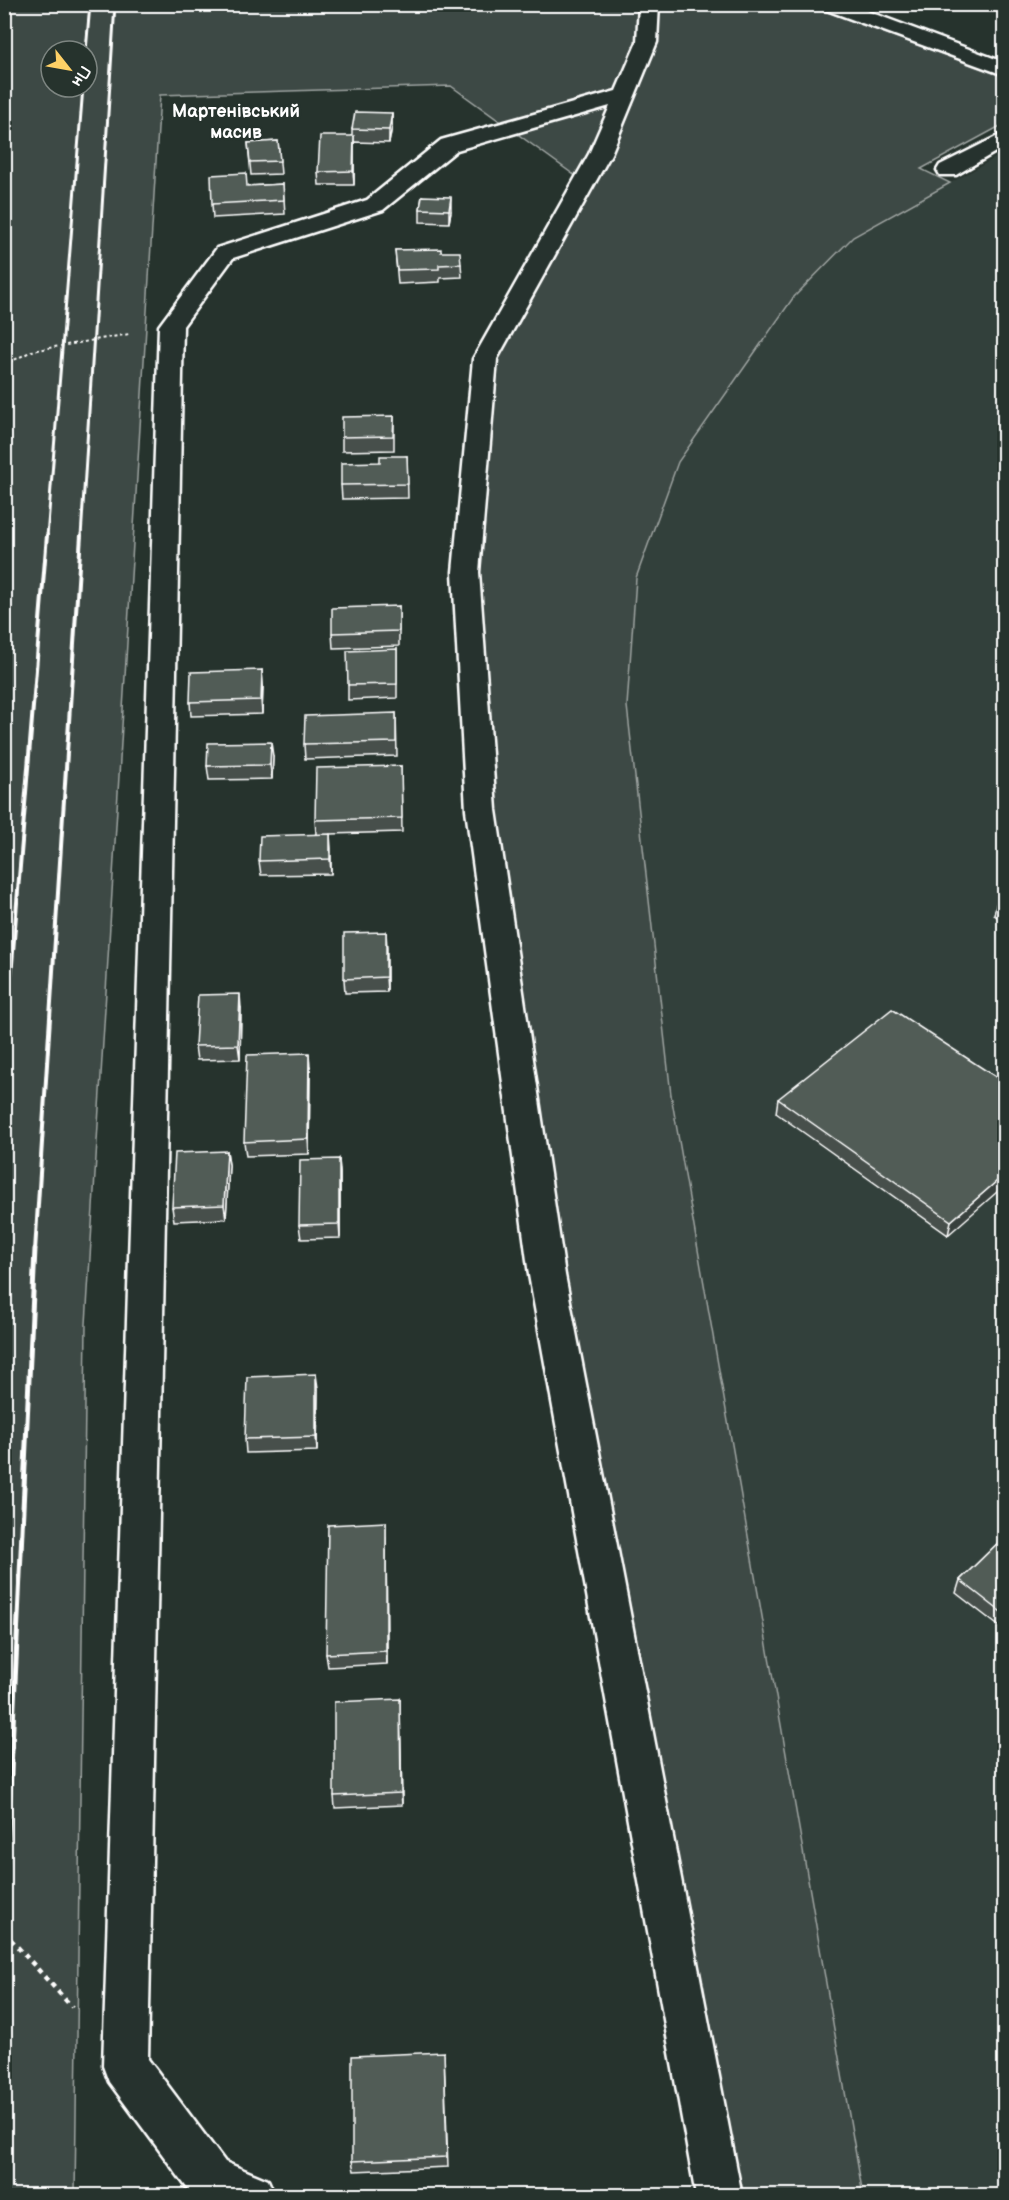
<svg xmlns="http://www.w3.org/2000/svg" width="1009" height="2200" font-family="'Balsamiq Sans',sans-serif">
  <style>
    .built { fill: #333f3a }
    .green { fill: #3e4944; stroke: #9ea4a2; stroke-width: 1.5; fill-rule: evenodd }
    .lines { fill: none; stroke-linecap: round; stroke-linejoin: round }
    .minor-casing { stroke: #fff; stroke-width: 5 }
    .path-far1 { stroke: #fff; stroke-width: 2; stroke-dasharray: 3 3; stroke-linecap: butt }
    .path { stroke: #fff; stroke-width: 4.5; stroke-dasharray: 5 5; stroke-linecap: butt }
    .minor { fill: #26332d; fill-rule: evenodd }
    .rail-far2 { stroke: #fff; stroke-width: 3 }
    .rail-far1 { stroke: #fff; stroke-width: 4 }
    .rail { stroke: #fff; stroke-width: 5 }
    .wall { fill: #464f4b; stroke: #fff; stroke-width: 1.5 }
    .shaded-wall { fill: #39403d; stroke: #fff; stroke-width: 1.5 }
    .building { fill: #515c57; stroke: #fff; stroke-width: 1.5 }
    .labels { text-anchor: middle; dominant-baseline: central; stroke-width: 4.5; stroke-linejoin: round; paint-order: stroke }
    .far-neighbourhood-label { font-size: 18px; font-weight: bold; fill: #fff; stroke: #26332d }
  </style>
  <rect width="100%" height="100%" fill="#26332d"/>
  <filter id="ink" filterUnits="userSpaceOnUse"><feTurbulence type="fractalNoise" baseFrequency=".0167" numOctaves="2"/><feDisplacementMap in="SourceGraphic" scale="12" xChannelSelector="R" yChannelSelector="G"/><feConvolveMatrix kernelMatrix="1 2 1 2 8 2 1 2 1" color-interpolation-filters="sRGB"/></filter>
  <g filter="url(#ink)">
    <path class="built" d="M1004,153V2195H863L671,1095L627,706L636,578L678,462L793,298L853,237Z"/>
    <path class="green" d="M5,5H808L1004,77V124L921,169L950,183L853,237L793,298L678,462L636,578L627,706L671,1095L863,2195H740L563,1269L493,811L479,571L497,360L592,188L451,86L160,95L86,1324L75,2195L5,2196ZM51,51H87V87H51Z"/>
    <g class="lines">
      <g class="minor-casing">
        <path id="minor" d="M639,4H659L657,42L611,154L497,359L479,572L496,810L565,1275L742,2196H696L529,1275L466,810L453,572L473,359L589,154L610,106L457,150L383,210L233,258L183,326L148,2059L225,2162L268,2180L275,2196H193L109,2082L103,2066L159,326L217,248L367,200L441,140L616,91L637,42Z
          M818,4H848L1004,62V75L821,8Z
          M1004,133V147L956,175H940L937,170L940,165Z"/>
      </g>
      <path class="path-far1" d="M4,365L32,351L129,334"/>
      <path class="path" d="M4,1932L72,2007"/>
      <use href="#minor" class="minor"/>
      <path class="rail-far2" d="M86,51L90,4
        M47,537L83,87
        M81,537L115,4"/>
      <path class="rail-far1" d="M4,1062L47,535
        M35,1251L81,535"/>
      <path class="rail" d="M4,1921L35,1249"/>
    </g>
    <path class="wall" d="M392,113V126L389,143L354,142V185H319L318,172L352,136V129Z
      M278,141L281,174L251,175L248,143Z
      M283,184L285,214L213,218L212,204L247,186Z
      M422,196L451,211L449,223L420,222V209Z
      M395,250L441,252L461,264L462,277L440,278V282L398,284Z
      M394,416V450L342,451V437Z
      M407,456L408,498L342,499L341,485L380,462Z
      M399,606V646L333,648L332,633Z
      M397,649V698L348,700V685Z
      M262,670L263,685L262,714L191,716L190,702Z
      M396,713L397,756L305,759L304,744Z
      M273,756L272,779L209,780L207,766Z
      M401,766L402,832L330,834L331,874L261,875L259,861L316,834L315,820Z
      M1005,895V922L994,915L997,901Z
      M386,932L387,992L345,993L344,979Z
      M241,1008L240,1059L197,1060L195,1046Z
      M310,1067L309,1154L246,1156L244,1142Z
      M1005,1083L948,1235L776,1113L778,1099Z
      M227,1151L229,1165L226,1219L174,1221L172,1207Z
      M339,1159L340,1173V1238L301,1239L299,1225Z
      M318,1388L317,1451L246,1453L245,1439Z
      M386,1536L387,1664L328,1667L326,1654Z
      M1005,1536V1631L956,1593L960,1580Z
      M400,1699L402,1805L335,1808L334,1796Z
      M444,2052L448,2167L354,2171L352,2161Z"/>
    <path class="shaded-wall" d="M392,113V126L389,143V130Z
      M354,136V185L353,171Z
      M451,197V211L449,223V210Z
      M262,670L263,685L262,714L261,700Z
      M271,742L273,756L272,779L270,765Z
      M330,834L331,848V874L330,859Z
      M386,932L387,947V992L386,977Z
      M240,994L241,1008L240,1059L238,1045Z
      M309,1053L310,1067L309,1154L308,1139Z
      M227,1151L229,1165L226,1219L224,1205Z
      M339,1159L340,1173V1238L339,1224Z
      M1005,1174V1185L948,1235L951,1221Z
      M316,1374L318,1388L317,1451L316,1437Z
      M386,1522V1536L387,1664L386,1651Z
      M400,1699V1711L402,1805L401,1793Z"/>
    <path class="building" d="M355,112L392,113L389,130L352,129Z
      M320,136H354L353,171L318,172Z
      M278,141L280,161L250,162L248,143Z
      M246,173L247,186L283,184L284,200L212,204L211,175Z
      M422,196L451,197L449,210L420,209Z
      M441,249V252H460L461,264L439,265V269L397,270L395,250Z
      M394,416L393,436L342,437V417Z
      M380,456H407L408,484L341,485V463L380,462Z
      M399,606V631L332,633V608Z
      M397,649V684L348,685L347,651Z
      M262,670L261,700L190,702L191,672Z
      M396,713V742L304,744L305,716Z
      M271,742L270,765L207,766L208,743Z
      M401,766L402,818L315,820L316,768Z
      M330,834V859L259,861L260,836Z
      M1005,895V905L997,901Z
      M386,932V977L344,979V933Z
      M240,994L238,1045L195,1046L198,995Z
      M892,1009L1005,1083V1174L951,1221L778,1099Z
      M309,1053L308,1139L244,1142L247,1055Z
      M227,1151L224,1205L172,1207L175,1153Z
      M339,1159V1224L299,1225L300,1160Z
      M316,1374V1437L245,1439L247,1377Z
      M386,1522V1651L326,1654L328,1525Z
      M1005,1536V1615L960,1580Z
      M400,1699L401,1793L334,1796V1702Z
      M444,2052L447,2157L352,2161V2056Z"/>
  </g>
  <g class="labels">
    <g class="far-neighbourhood-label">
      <text x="236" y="111">Мартенівський<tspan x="236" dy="21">масив</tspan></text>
    </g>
  </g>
  <rect width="1009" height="2200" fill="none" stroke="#26332d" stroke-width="24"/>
  <rect x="12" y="12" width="985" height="2176" fill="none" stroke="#fff" stroke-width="2" filter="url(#ink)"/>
  <g transform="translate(69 69) rotate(121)"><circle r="28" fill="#26332d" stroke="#7d8581" stroke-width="1.5"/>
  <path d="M0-4.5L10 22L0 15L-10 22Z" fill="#ffd166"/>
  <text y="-9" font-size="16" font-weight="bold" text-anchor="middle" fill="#ffffff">Пн</text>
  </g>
</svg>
